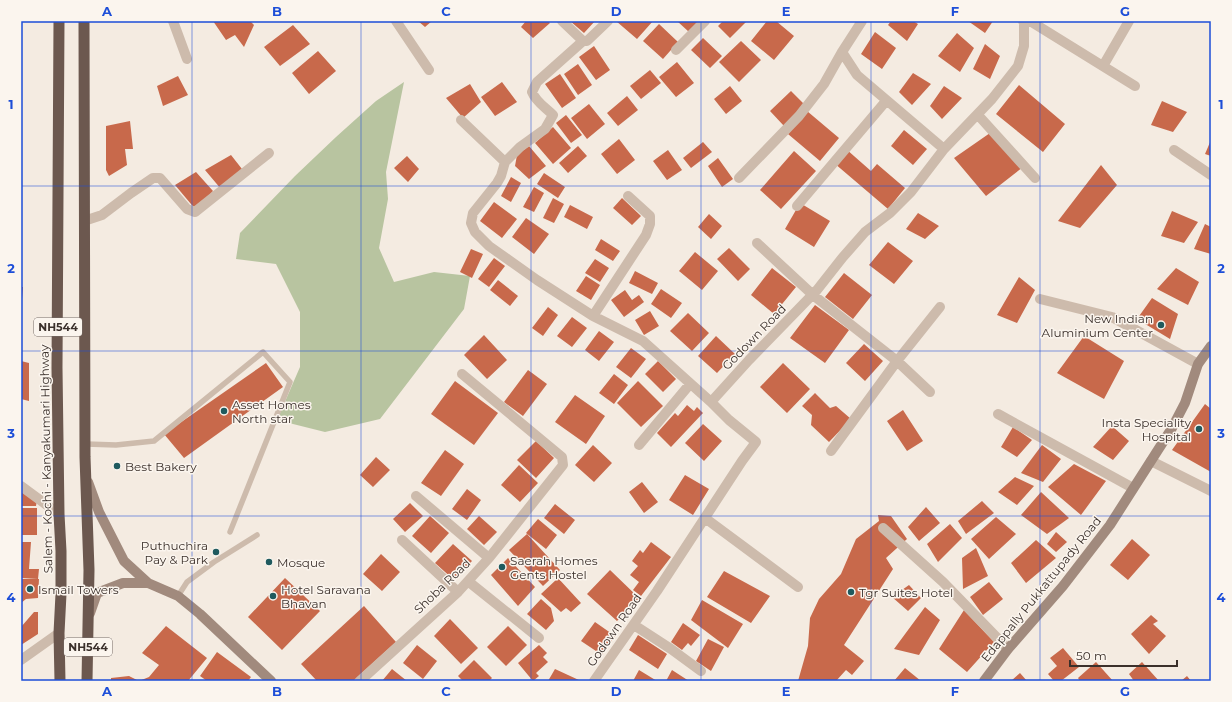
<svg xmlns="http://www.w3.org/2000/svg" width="1232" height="702" font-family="Montserrat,sans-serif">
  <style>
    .green { fill: #b8c4a0 }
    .building { fill: #c8694b }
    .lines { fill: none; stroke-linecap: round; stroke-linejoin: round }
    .service { stroke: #cdbbac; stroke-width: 5.5 }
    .minor { stroke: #cdbbac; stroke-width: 10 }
    .tertiary { stroke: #cdbbac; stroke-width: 10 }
    .secondary { stroke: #a18a7d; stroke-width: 10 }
    .trunk { stroke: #6c584f; stroke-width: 11 }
    .grid { fill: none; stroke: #1d4ed8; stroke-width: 1; stroke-opacity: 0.55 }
    .poi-dot { fill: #1f5a5e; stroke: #fbf5ee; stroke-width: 1.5 }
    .labels { text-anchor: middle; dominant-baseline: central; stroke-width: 3; stroke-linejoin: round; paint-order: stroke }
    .shield { fill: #fbf5ee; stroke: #756b66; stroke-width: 1 }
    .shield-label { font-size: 11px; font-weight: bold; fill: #3b302b }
    .poi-label { font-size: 12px; fill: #3b302b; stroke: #fbf5ee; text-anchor: start }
    .street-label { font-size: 12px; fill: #3b302b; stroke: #fbf5ee }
    .neatline { fill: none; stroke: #1d4ed8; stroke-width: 1.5 }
    .grid-label { font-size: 13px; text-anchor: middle; font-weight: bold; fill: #1d4ed8 }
  </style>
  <rect width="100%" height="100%" fill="#f4ebe1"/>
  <path class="green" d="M404,82L386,172L388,199L379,248L394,282L434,272L470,276L464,309L380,419L325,432L277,420L300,367V312L276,264L236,259L240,233L295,176L336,137L376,101Z"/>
  <path class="building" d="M213,21H250L254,25L244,47L235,35L226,40Z
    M418,21H432L425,27Z
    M526,21H548L550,23L533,38L521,27Z
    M570,21H595L584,33Z
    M616,21H653L637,39Z
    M677,21H699L689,32Z
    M723,21H747L730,38L718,26Z
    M767,21H776L794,36L774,60L751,41Z
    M891,21H913L918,24L907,41L888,25Z
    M968,21H993L985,33Z
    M659,24L678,42L663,59L643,41Z
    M293,25L310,44L280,66L264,47Z
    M875,32L896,48L882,69L861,54Z
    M957,33L974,48L960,72L938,56Z
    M703,38L722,56L710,68L691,50Z
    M741,41L761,60L739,82L719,62Z
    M985,44L1000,56L990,79L973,69Z
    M594,46L610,70L596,80L579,57Z
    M318,51L336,71L309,94L292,73Z
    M677,62L694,83L676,97L659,77Z
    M578,64L592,85L578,95L564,74Z
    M650,70L661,83L641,99L630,86Z
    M913,73L931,84L912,105L899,92Z
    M560,74L576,98L562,108L545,84Z
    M178,76L188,95L163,106L157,86Z
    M502,82L517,102L495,116L481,97Z
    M470,84L481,102L463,118L446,98Z
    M1019,85L1065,124L1043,152L996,114Z
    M730,86L742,101L726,114L714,99Z
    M944,86L962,98L942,119L930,106Z
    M791,91L805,105L784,126L770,111Z
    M627,96L638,110L618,126L607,113Z
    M1162,101L1187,112L1173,132L1151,125Z
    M589,104L605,124L587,139L571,118Z
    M807,111L839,138L820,161L788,134Z
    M566,115L582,135L571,143L556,123Z
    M130,121L133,149H125L127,165L109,176L106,170V126Z
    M553,127L571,148L553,164L535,143Z
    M904,130L927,149L913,165L891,146Z
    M990,133L1023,167L986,196L954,158Z
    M619,139L635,160L617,174L601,154Z
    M1211,140V156L1205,154Z
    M703,142L712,152L691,168L683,158Z
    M529,146L546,166L529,179L515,166L517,155Z
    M578,146L587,156L568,173L559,163Z
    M846,149L871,171L877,164L905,188L888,209L834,163Z
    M668,150L682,170L667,180L653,161Z
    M794,151L816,171L781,209L760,190Z
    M231,155L242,169L221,189L205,170Z
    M407,156L419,169L408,182L394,168Z
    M718,158L733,179L722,187L708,166Z
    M1101,165L1117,185L1080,228L1058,221Z
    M196,172L213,191L196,210L175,185Z
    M544,173L565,187L558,198L537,184Z
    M511,177L521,183L511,202L501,196Z
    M534,187L544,193L534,212L523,207Z
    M553,198L564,204L554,223L543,218Z
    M622,198L641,216L632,225L613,208Z
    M494,202L517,219L502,238L480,221Z
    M800,203L830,221L814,247L785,229Z
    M570,205L593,217L587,229L564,217Z
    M1172,211L1198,222L1184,243L1161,236Z
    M918,213L939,226L925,239L906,229Z
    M709,214L722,226L711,239L698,227Z
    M526,218L549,234L534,254L512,237Z
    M1205,224L1211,227V254L1194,249Z
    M601,239L620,251L613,261L595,250Z
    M888,242L913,261L894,284L869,265Z
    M729,248L750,269L738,281L717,259Z
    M471,249L483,254L472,278L460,272Z
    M695,252L718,271L702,290L679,271Z
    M494,258L505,266L489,287L478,279Z
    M595,259L609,268L600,282L585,273Z
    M772,268L796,287L774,314L751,295Z
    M1176,268L1199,282L1188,305L1157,289Z
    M635,271L658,283L652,294L629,283Z
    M844,273L872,295L853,319L825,297Z
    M586,276L600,285L591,300L576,291Z
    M1019,277L1035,290L1017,323L997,315Z
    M498,280L518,296L510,306L490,290Z
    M21,287H23L22,299H21Z
    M661,289L682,303L671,318L651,304Z
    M625,290L632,300L639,295L644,302L624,317L611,300Z
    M1152,298L1178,314L1170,339L1137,319Z
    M815,305L849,330L825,363L790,338Z
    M548,307L558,315L543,336L532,328Z
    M650,311L659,326L644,335L635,320Z
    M688,313L709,333L692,351L670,331Z
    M572,317L587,328L572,347L557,336Z
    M599,331L614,342L599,361L585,350Z
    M484,335L507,360L487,379L464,355Z
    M716,336L735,354L717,373L698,356Z
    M1084,336L1124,361L1104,399L1057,373Z
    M864,344L883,361L865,381L846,363Z
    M631,348L646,359L631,378L616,367Z
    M21,361L29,363V401L21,399Z
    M658,361L676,379L663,392L645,374Z
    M266,363L283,387L184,458L164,434Z
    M783,363L810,389L787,413L760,387Z
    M528,370L547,384L523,416L504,402Z
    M614,374L628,385L614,404L599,393Z
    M455,381L498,413L474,445L431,414Z
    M638,381L663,406L641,427L617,403Z
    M815,393L830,408L836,406L851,419L829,442L811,425L812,415L802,406Z
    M575,395L605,416L586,444L555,422Z
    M1205,404L1211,409V472L1172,450Z
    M687,405L694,411L697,407L703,413L671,447L657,433L675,413L678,416Z
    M903,410L923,441L907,451L887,421Z
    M703,424L722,441L704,461L685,443Z
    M1112,426L1129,441L1113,460L1093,447Z
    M1013,427L1032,440L1017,457L1001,447Z
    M536,441L554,458L536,478L517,460Z
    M593,445L612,463L594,482L575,465Z
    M1042,445L1061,459L1043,482L1021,473Z
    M445,450L464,464L441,496L421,483Z
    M376,457L390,470L373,487L360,475Z
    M1074,464L1106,481L1081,515L1048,487Z
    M519,465L538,483L520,502L501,485Z
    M685,475L709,489L693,515L669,500Z
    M1015,477L1034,486L1017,505L998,492Z
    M642,482L658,502L644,513L629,492Z
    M21,488L37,500L36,506H21Z
    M467,489L481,500L467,520L452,509Z
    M1041,492L1069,518L1047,534L1021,515Z
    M982,501L994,513L966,534L958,521Z
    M410,503L423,516L405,532L393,519Z
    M555,504L575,520L564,534L544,518Z
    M926,507L940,523L919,541L908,527Z
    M21,508H37V535H21Z
    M878,515L891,516L907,539L886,558L893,569L844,645L864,661L852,675L846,670L836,681H798L808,646L810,618L819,599L841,574L856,539L879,521Z
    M430,516L449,533L431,553L412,536Z
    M479,516L497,532L484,545L467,529Z
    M996,517L1016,534L989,559L971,539Z
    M538,519L557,535L546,549L526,533Z
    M950,524L962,538L938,562L927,544Z
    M1056,532L1067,542L1056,552L1047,544Z
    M527,534L560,570L543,586L509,550Z
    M1132,539L1150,555L1128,580L1110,565Z
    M1036,540L1056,558L1026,583L1011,563Z
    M21,542H31L29,569H39L38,579L21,578Z
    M651,542L671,557L641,596L633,590L639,582L630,575L638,566L632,561L640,550L643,553Z
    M453,544L472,561L454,580L435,563Z
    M976,548L988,576L963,589L962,558Z
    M381,554L400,572L382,591L363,574Z
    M508,558L535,587L518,606L491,575Z
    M610,570L639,598L617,621L587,594Z
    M724,571L770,596L751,623L707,597Z
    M285,578L320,611L282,650L248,617Z
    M558,578L581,603L571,612L566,608L561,612L541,594Z
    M21,579H39L38,598L26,599L21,603Z
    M989,582L1003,599L983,615L970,597Z
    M909,585L921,598L908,611L892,597Z
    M541,599L551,608L554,621L546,630L527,614Z
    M702,600L743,624L728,648L691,620Z
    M364,606L396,642L353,681H317L301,664Z
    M925,607L940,620L919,655L894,649Z
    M964,610L994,642L967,672L939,649Z
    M34,612H38V634L21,645V627Z
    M1151,615L1158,621L1153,624L1166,636L1149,654L1131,634Z
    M450,619L478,648L461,664L434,636Z
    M595,622L615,636L602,655L581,641Z
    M683,623L700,635L691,646L688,643L682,650L671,642Z
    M166,626L207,658L188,681H111V678L129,676L139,681L149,677L159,665L142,653Z
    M508,626L527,645L506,666L487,647Z
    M638,635L667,654L658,669L629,650Z
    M708,639L724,647L711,671L696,661Z
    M417,645L437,661L423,679L403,663Z
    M539,645L547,653L543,657L548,662L536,673L539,676L533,681L518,663Z
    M1063,648L1079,667L1061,681H1054L1048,674L1057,666L1050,658Z
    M217,652L251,677L248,681H207L200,676Z
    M474,660L492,678L489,681H463L458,676Z
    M1096,662L1113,681H1080L1078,678Z
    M1142,662L1159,681H1134L1129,674Z
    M905,668L921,681H894Z
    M392,669L407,681H382Z
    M555,669L581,681H548Z
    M639,670L657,681H633Z
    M672,670L689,681H666Z
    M1020,673L1027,681H1011Z
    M1187,676L1191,681H1181Z"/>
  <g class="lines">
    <path class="service" d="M86,444L116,445L154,441L263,352L290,382L230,532
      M178,596L187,582L214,562L257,535"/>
    <path class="minor" d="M173,21L187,59
      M396,21L429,70
      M562,21L583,41
      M608,21L587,41H583L537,82L532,92C536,102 545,107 553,115L545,129L520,147L505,162L501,176L497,183L473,213L471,223L475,232L489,246L537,280L593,316L643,341L711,402
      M1030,21L1135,86
      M676,50L705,21
      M842,52L857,75L944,149
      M1103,66L1129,21
      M978,115L1035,178
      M461,120L505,162
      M1174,150L1211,175
      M739,178L799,116L824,84L842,52L862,21
      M797,206L886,101
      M84,221L102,215L131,193L153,178H160L187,209L195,212L269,153
      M757,243L813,295L897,361L930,392
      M1040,299L1112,317L1198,364
      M593,316L646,235L650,224V216L628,196
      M462,374L562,457L563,465L489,558
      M998,414L1133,488
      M639,445L690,384
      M831,451L897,361L940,307
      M1151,461L1211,491
      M705,518L798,587
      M883,528L943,582L1008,649
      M402,540L458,592
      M469,582L539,638
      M634,625L671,649L701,671
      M21,660L59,633
      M360,681L458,592L489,558L416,496
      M594,681L657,591L742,461L756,442L729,420L711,402L749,360L817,290L843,257L865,232L890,213L911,192L944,149L992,99L1018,66L1024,46V23L1023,21"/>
    <path class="tertiary" d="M21,486L59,514"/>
    <path class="secondary" d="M88,482L99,512L124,561L148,583L178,596L200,614L271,681
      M90,613L97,593L123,583H148
      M984,681L1008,649L1063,586L1110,525L1172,428L1185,403L1198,364L1211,346"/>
    <path class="trunk" d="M59,21L57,368L59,514L61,551V594L59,633L60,681
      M84,21L85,457L89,570L87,681"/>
  </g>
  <path class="grid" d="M192,21V681M361,21V681M531,21V681M701,21V681M871,21V681M1040,21V681M21,186H1211M21,351H1211M21,516H1211"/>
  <g class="poi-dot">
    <circle cx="1161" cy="325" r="4"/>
    <circle cx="224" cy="411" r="4"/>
    <circle cx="1199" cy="429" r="4"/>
    <circle cx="117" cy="466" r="4"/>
    <circle cx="216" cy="552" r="4"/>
    <circle cx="269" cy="562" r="4"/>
    <circle cx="502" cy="567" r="4"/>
    <circle cx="30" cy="589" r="4"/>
    <circle cx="851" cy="592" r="4"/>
    <circle cx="273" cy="596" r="4"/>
  </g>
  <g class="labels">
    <g class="shield">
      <rect x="34" y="318" width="48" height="18" rx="3"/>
      <rect x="64" y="638" width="48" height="18" rx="3"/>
    </g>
    <g class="shield-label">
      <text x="58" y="327">NH544</text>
      <text x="88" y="647">NH544</text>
    </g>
    <g class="poi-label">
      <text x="1153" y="318" text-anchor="end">New Indian<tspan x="1153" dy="14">Aluminium Center</tspan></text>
      <text x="232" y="404">Asset Homes<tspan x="232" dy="14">North star</tspan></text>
      <text x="1191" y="422" text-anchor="end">Insta Speciality<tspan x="1191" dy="14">Hospital</tspan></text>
      <text x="125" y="466">Best Bakery</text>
      <text x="208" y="545" text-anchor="end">Puthuchira<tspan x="208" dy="14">Pay &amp; Park</tspan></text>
      <text x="510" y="560">Saerah Homes<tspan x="510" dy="14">Gents Hostel</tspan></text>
      <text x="277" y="562">Mosque</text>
      <text x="38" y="589">Ismail Towers</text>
      <text x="281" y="589">Hotel Saravana<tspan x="281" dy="14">Bhavan</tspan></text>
      <text x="859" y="592">Tgr Suites Hotel</text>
    </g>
    <g class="street-label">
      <text transform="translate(754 337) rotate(-46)">Godown Road</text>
      <text transform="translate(46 459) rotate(-91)">Salem - Kochi - Kanyakumari Highway</text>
      <text transform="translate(442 586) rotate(-44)">Shoba Road</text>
      <text transform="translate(1041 589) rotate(-51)">Edappally Pukkattupady Road</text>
      <text transform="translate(614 630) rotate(-55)">Godown Road</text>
    </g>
  </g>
  <rect width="1232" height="702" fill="none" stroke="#fbf5ee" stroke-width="44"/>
  <path d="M1070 660v6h107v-6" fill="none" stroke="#3b302b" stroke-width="2"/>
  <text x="1076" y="660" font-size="12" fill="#3b302b" stroke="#fbf5ee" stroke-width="3" paint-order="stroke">50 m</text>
  <rect x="22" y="22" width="1188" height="658" class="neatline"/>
  <g class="grid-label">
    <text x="107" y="16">A</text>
    <text x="277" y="16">B</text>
    <text x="446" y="16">C</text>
    <text x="616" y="16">D</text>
    <text x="786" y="16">E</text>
    <text x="955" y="16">F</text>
    <text x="1125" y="16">G</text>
    <text x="11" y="109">1</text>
    <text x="1221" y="109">1</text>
    <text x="11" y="273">2</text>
    <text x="1221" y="273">2</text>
    <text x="11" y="438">3</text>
    <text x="1221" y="438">3</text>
    <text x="11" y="602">4</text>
    <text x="1221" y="602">4</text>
    <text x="107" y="696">A</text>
    <text x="277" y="696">B</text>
    <text x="446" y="696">C</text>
    <text x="616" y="696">D</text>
    <text x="786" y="696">E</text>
    <text x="955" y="696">F</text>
    <text x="1125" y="696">G</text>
  </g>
</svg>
